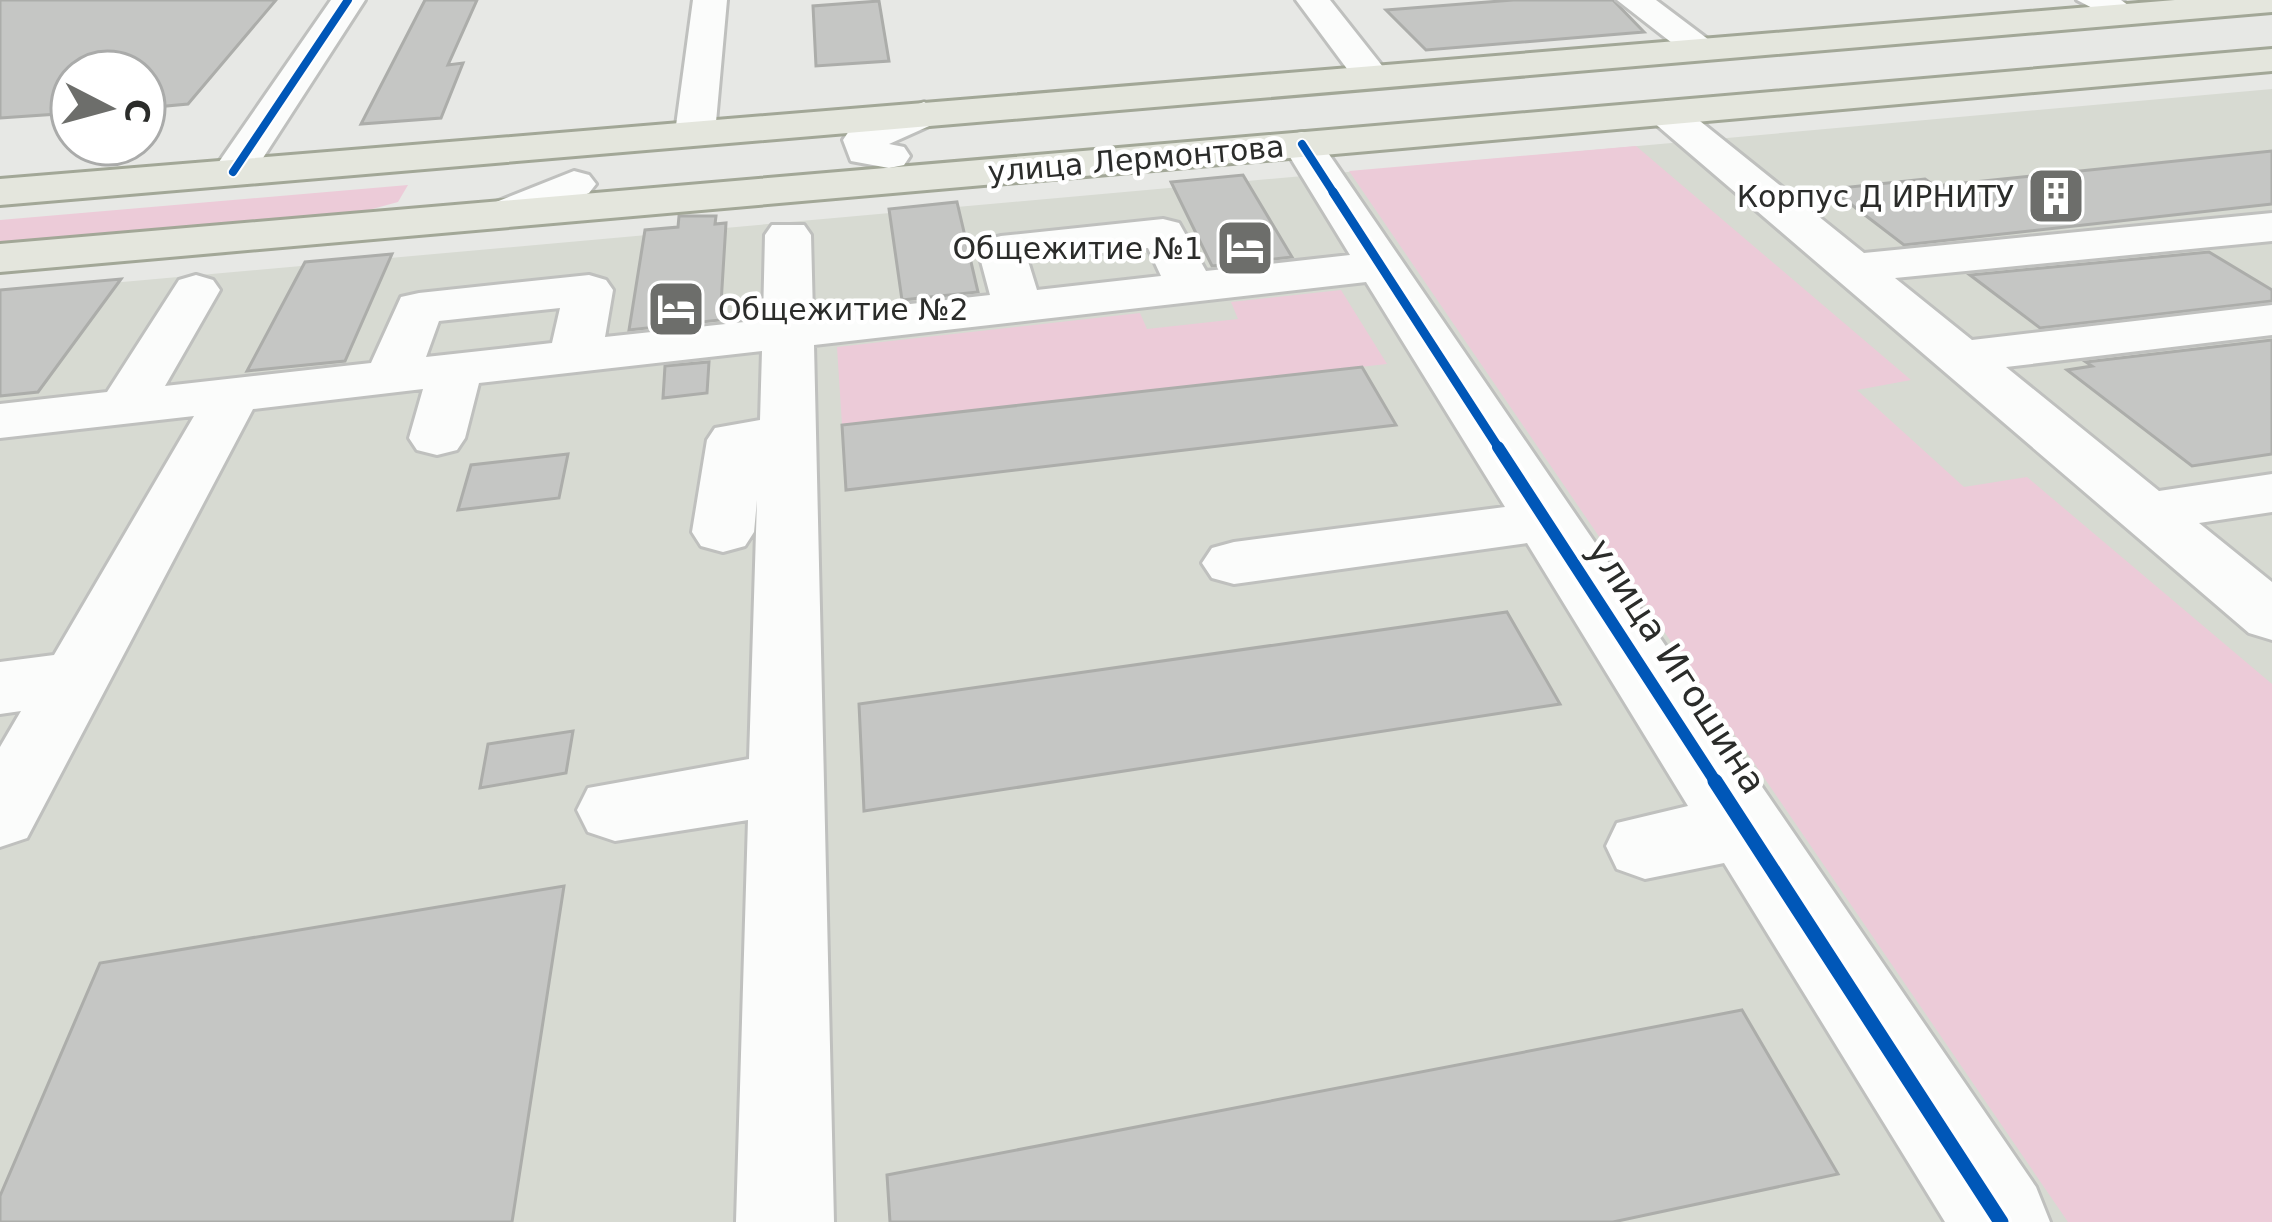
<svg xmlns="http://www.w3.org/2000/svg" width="2272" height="1222" font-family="'DejaVu Sans',sans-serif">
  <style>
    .built { fill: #d7dad2 }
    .green { fill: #eccbd8 }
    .building { fill: #c5c6c4; stroke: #acadaa; stroke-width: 3 }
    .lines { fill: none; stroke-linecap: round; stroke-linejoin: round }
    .minor-casing { stroke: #bfc0be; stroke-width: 6 }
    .major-casing { stroke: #a2a797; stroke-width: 6 }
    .minor { fill: #fbfcfb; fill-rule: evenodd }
    .major { fill: #e4e6dd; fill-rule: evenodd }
    .cycleway-far3-casing { stroke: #fff; stroke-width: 12 }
    .cycleway-far2-casing { stroke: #fff; stroke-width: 15 }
    .cycleway-far1-casing { stroke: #fff; stroke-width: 20 }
    .cycleway-casing { stroke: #fff; stroke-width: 22 }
    .cycleway-far3 { stroke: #0057b8; stroke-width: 8 }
    .cycleway-far2 { stroke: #0057b8; stroke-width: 9 }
    .cycleway-far1 { stroke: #0057b8; stroke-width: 12 }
    .cycleway { stroke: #0057b8; stroke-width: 15 }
    .labels { text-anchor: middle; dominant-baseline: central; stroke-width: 9; stroke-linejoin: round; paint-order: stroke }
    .far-street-label { font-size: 30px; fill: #2b2c2a; stroke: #fff }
    .far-poi-label { font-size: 30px; fill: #2b2c2a; stroke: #fff; text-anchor: end }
    .street-label { font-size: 36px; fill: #2b2c2a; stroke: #fff }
  </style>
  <rect width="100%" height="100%" fill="#e7e8e5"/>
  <path class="built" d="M2272,89V1222H0V293Z"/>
  <path class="green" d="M1636,146L1911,380L1857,390L1964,487L2027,477L2272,684V1222H2068L1349,171Z
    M408,185L398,202L354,214L0,245V220Z
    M1341,290L1387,364L842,425L837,347L1140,313L1147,329L1238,319L1231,302Z"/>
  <path class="building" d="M0,0H276L188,104L144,108V72H72V113L0,118Z
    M425,0H477L448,65L463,63L441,118L361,124Z
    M1513,0H1613L1644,32L1426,50L1386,10Z
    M879,1L889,61L816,66L813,6Z
    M2272,151V204L1904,245L1831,189L1925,179L1935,186Z
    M1243,175L1292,257L1212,266L1171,182Z
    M957,202L978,292L902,300L889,209Z
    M679,216H716L715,224L726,223L720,320L629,330L645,230L678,227Z
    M2209,252L2272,290V301L2040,328L1970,275Z
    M392,254L345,361L247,371L305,262Z
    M121,279L38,392L0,396V290Z
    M2272,340V454L2192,466L2067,370L2092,366L2086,362Z
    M709,362L707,393L663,398L665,366Z
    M1362,367L1396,425L846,490L842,425Z
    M568,454L559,498L458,510L471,465Z
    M1507,612L1560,704L864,811L859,704Z
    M573,731L566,773L480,788L488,744Z
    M564,886L512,1222H0V1196L100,963Z
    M1742,1010L1838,1174L1613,1222H890L887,1175Z"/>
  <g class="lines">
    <g class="minor-casing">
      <path id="minor" d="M331,0H365L248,181H218L212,172Z
        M693,0H727L715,133L709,142H681L675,133Z
        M1296,0H1330L1391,77L1385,85H1359Z
        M1617,0H1656L1721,49L1703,60L1690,57Z
        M2077,0H2121L2140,14L2123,24Z
        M1666,101L1680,105L1864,253L2272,213V241L1895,278L1972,340L2272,305V335L2006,367L2159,491L2272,474V512L2199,523L2272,582V640L2249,633L1652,121L1646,113Z
        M924,102L944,114L938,122L889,144L904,147L910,156L904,165L889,168L851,161L843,140L849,131Z
        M1302,132L1316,135L1322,144L2036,1187L2050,1222H1945L1724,863L1645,879L1617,869L1606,846L1617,823L1688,806L1527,543L1234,584L1212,578L1202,563L1212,548L1234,542L1505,507L1366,282L814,345L834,1222H736L748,820L615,841L588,832L577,810L588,788L749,759L757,500L754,532L745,546L723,552L701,546L692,532L707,440L715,428L760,420L762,351L479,383L465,438L457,450L437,455L417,450L409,438L423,389L253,409L27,838L0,847V747L21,711L0,714V662L54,655L194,416L0,438V404L107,392L179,280L196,275L213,280L220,290L165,386L371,363L401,297L419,293L589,275L606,280L613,290L605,337L763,320L765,235L772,225H804L811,235L813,315L990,295L978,250L985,240L1001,236L1163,219L1179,223L1206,271L1350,255L1282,144L1288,135ZM1148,248L1161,276L1037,290L1028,261ZM560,308L552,343L426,357L439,321Z
        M574,171L589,175L596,184L589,193L518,224H486L480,215L486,206Z"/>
    </g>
    <g class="major-casing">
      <path id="major" d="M2175,0H2272V12L0,205V179Z
        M2272,49V71L0,272V244Z"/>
    </g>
    <use href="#minor" class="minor"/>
    <use href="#major" class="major"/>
    <g class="cycleway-far3-casing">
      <path id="cycleway-far3" d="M1302,144L1335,195
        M233,172L348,0"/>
    </g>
    <g class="cycleway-far2-casing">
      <path id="cycleway-far2" d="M1333,192L1500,450"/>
    </g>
    <g class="cycleway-far1-casing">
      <path id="cycleway-far1" d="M1498,447L1717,784"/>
    </g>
    <g class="cycleway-casing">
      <path id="cycleway" d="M1715,781L2001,1222"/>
    </g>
    <use href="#cycleway-far3" class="cycleway-far3"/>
    <use href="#cycleway-far2" class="cycleway-far2"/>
    <use href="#cycleway-far1" class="cycleway-far1"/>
    <use href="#cycleway" class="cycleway"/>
  </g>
  <defs>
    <g id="building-square" transform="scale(3)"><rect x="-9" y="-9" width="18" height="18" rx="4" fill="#6d6e6b" stroke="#fff"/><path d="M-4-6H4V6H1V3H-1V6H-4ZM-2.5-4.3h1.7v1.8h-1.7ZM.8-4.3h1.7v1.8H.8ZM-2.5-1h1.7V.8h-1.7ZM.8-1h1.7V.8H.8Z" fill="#fff"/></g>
    <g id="hotel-square" transform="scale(3)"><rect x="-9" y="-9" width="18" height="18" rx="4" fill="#6d6e6b" stroke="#fff"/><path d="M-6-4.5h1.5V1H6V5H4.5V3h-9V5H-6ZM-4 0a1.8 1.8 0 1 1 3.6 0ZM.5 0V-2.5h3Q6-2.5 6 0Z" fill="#fff"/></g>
  </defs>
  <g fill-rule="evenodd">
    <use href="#building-square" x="2056" y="196"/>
    <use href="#hotel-square" x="1245" y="248"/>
    <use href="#hotel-square" x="676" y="309"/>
  </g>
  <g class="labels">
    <g class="far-street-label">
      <text transform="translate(1136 159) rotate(-5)">улица Лермонтова</text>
    </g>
    <g class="far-poi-label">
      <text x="2014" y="196">Корпус Д ИРНИТУ</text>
      <text x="1203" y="248">Общежитие №1</text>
      <text x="718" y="309" text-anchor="start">Общежитие №2</text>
    </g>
    <g class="street-label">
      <text transform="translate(1677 666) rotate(57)">улица Игошина</text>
    </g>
  </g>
  <g transform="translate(108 108) rotate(96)"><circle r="57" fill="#ffffff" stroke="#aaabaa" stroke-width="3"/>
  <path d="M0-9L21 45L0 30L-21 45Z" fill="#6d6e6b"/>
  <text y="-18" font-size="33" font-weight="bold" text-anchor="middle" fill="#2b2c2a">С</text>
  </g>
</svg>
